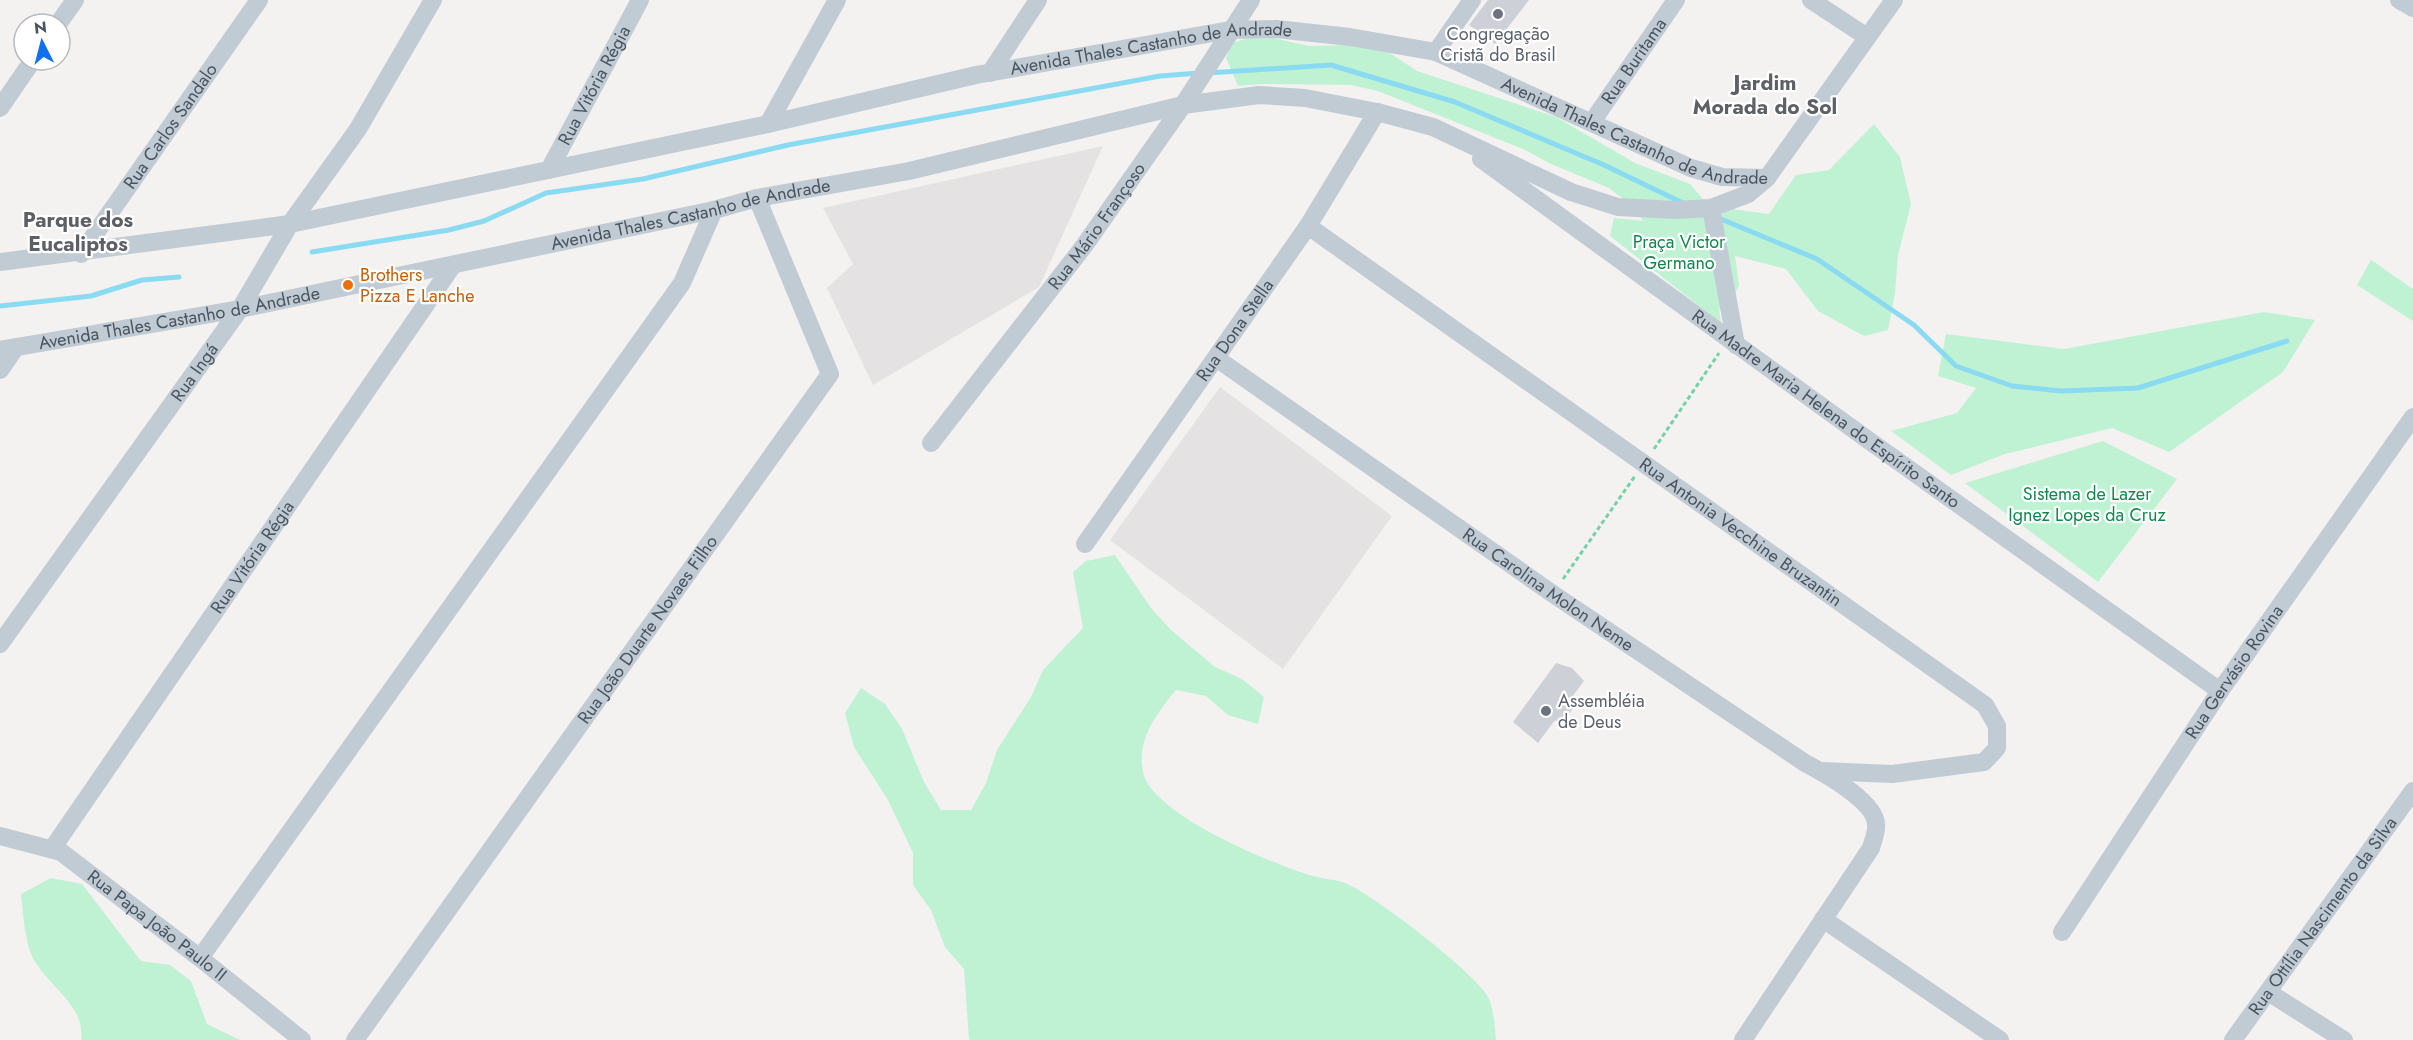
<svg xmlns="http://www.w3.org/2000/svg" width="2413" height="1040" font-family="Jost,sans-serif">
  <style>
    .education { fill: #e5e2e3 }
    .green { fill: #bff2d3 }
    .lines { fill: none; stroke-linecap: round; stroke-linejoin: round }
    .stream { stroke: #8adbf1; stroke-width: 5 }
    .building { fill: #cdd0d6 }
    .path { stroke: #75d2a5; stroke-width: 3; stroke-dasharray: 4.5 3; stroke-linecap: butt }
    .minor { stroke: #c1cbd3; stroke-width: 18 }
    .worship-dot { fill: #6b7280; stroke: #fff; stroke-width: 2 }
    .food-dot { fill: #e8710a; stroke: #fff; stroke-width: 2 }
    .labels { text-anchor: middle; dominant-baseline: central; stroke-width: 4.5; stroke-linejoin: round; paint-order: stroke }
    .worship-label { font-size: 18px; fill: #5b616d; stroke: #fff }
    .street-label { font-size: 18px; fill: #485460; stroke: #fff }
    .park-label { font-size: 18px; fill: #13874e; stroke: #fff }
    .food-label { font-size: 18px; fill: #c56008; stroke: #fff; text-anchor: start }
    .quarter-label { font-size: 21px; font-weight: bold; fill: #5d6166; stroke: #fff }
  </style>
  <rect width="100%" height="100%" fill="#f4f1f1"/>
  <path class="education" d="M1103,146L1039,287L873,385L827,288L853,264L823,208Z
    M1220,387L1392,516L1283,669L1110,540Z"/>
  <path class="green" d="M1269,37L1309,46L1353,45L1390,53L1417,71L1556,117L1635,163L1690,184L1709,206L1769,214L1796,175L1829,170L1874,124L1900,157L1911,204L1898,255L1895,293L1888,330L1864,336L1818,311L1786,269L1735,256L1739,285L1727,312L1719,308L1721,323L1610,236L1614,218L1643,221L1634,207L1609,188L1551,164L1523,149L1378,91L1351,85L1261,84L1238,86L1226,58L1232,43L1248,38Z
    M2371,260L2413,289V321L2357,285Z
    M2264,312L2315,320L2283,372L2169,452L2112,428L2005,454L1951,475L1891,431L1957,413L1976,388L1938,376L1946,334L2064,349Z
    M2103,441L2177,479L2098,582L1965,483Z
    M1115,555L1151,608L1171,630L1215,667L1242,679L1264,697L1258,724L1228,715L1206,696L1176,690C1157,713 1136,740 1143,772C1152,815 1273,864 1313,876C1323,879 1335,879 1345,883C1371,893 1479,975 1489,999C1494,1011 1495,1028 1496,1040H969L964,969L945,947L931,910L913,885V853L888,800L854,747L845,713L861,688L885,704L902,729L924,782L941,810H971L986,783L997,750L1031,697L1043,670L1083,628L1073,572L1086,561Z
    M51,878L82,884L141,961L170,965L191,981L207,1024L240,1040H81C86,1003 44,985 31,954C24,935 23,913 21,894Z"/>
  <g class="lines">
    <path class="stream" d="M1208,73L1331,65L1455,102L1604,165L1685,204
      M1716,217L1817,259L1914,325L1956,366L2012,386L2061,391L2138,388L2287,341
      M312,252L449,230L484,221L546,193L643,179L788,145L1160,76L1199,73
      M0,306L91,296L142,280L179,277"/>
  </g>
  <path class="building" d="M1488,0H1529L1495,44L1469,25Z
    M1556,663L1572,668L1584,681L1572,697L1577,703L1561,725L1555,720L1538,743L1513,722Z"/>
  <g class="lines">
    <path class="path" d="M1654,449L1719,353
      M1563,579L1635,476"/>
    <g class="minor">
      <path d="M1811,0L1867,37"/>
      <path d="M2399,0L2413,8"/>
      <path d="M58,24L75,0"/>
      <path d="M1436,52L1472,0"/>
      <path d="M990,73L1038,0"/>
      <path d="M0,108L33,60"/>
      <path id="s1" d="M1592,122L1676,0"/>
      <path d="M768,124L837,0"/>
      <path id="s2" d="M1481,159L1864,437L2220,691"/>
      <path id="s3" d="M549,170L640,0"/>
      <path d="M1711,208L1736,345"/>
      <path id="s4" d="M1308,226L1985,705L1997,726V748L1984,762L1892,774L1822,771"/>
      <path id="s5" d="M81,254L259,0"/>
      <path id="s6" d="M0,262L290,224L768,124L976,75L1230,30L1276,29L1350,37L1436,52L1691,168L1722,177L1767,178"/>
      <path id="s7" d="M0,350L240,309L714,210L757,198L909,171L1183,105L1259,95L1305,98L1377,112L1433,127L1571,192L1618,207L1676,210L1711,208L1748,194L1767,178L1894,0"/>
      <path id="s8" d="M1216,358L1553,594L1805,763C1824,773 1875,801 1876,824C1877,832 1873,840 1871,848L1743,1040"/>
      <path d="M0,370L16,347"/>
      <path id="s9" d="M931,443L1084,246L1183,105L1251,0"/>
      <path id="s10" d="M1085,544L1308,226L1377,112"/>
      <path id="s11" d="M0,644L240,309L290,224L358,129L433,0"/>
      <path id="s12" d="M0,836L61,852L200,958L302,1040"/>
      <path id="s13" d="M52,849L453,265"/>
      <path d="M1823,919L2000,1040"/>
      <path id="s14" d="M2062,932L2220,691L2413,417"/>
      <path d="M200,958L682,283L714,210"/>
      <path d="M2268,992L2344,1040"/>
      <path id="s15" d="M355,1040L830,374L757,198"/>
      <path id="s16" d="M2233,1040L2413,791"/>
    </g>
  </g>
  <g class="worship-dot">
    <circle cx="1498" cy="14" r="6"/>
    <circle cx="1546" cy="711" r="6"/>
  </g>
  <circle class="food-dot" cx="348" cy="285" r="6"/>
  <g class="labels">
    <g class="worship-label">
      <text x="1498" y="34">Congregação<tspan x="1498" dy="21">Cristã do Brasil</tspan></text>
      <text x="1558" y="701" text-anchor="start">Assembléia<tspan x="1558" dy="21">de Deus</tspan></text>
    </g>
    <g class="street-label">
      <text stroke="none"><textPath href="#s6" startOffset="1172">Avenida Thales Castanho de Andrade</textPath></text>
      <text stroke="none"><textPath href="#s1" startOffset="74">Rua Buritama</textPath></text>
      <text stroke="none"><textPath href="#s3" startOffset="96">Rua Vitória Régia</textPath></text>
      <text stroke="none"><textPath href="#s5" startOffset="156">Rua Carlos Sandalo</textPath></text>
      <text stroke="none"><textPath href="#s6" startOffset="1676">Avenida Thales Castanho de Andrade</textPath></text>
      <text stroke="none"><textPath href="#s7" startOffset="704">Avenida Thales Castanho de Andrade</textPath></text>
      <text stroke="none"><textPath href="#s9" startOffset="273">Rua Mário Françoso</textPath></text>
      <text stroke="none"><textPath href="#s7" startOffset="182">Avenida Thales Castanho de Andrade</textPath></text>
      <text stroke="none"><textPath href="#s10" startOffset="261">Rua Dona Stella</textPath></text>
      <text stroke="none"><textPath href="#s11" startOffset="334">Rua Ingá</textPath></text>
      <text stroke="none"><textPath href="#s2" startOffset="426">Rua Madre Maria Helena do Espírito Santo</textPath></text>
      <text stroke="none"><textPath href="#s4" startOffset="530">Rua Antonia Vecchine Bruzantin</textPath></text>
      <text stroke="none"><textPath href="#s13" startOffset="354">Rua Vitória Régia</textPath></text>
      <text stroke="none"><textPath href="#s8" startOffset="405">Rua Carolina Molon Neme</textPath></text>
      <text stroke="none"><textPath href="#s15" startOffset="504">Rua João Duarte Novaes Filho</textPath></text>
      <text stroke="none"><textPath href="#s14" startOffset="312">Rua Gervásio Rovina</textPath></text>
      <text stroke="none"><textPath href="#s16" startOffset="153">Rua Ottília Nascimento da Silva</textPath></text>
      <text stroke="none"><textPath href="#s12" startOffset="184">Rua Papa João Paulo II</textPath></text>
    </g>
    <g class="park-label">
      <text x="1679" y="242">Praça Victor<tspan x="1679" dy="21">Germano</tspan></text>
      <text x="2087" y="494">Sistema de Lazer<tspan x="2087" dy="21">Ignez Lopes da Cruz</tspan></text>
    </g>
    <g class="food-label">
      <text x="360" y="275">Brothers<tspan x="360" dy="21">Pizza E Lanche</tspan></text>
    </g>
    <g class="quarter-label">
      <text x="1765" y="83">Jardim<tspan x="1765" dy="24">Morada do Sol</tspan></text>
      <text x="78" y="220">Parque dos<tspan x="78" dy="24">Eucaliptos</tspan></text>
    </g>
  </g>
  <g transform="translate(42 42) rotate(354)"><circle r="28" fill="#ffffff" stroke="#b6bbbf" stroke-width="1.5"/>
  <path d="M0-4.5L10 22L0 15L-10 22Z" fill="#1170ee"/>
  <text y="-9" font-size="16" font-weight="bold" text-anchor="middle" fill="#485460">N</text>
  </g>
</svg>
